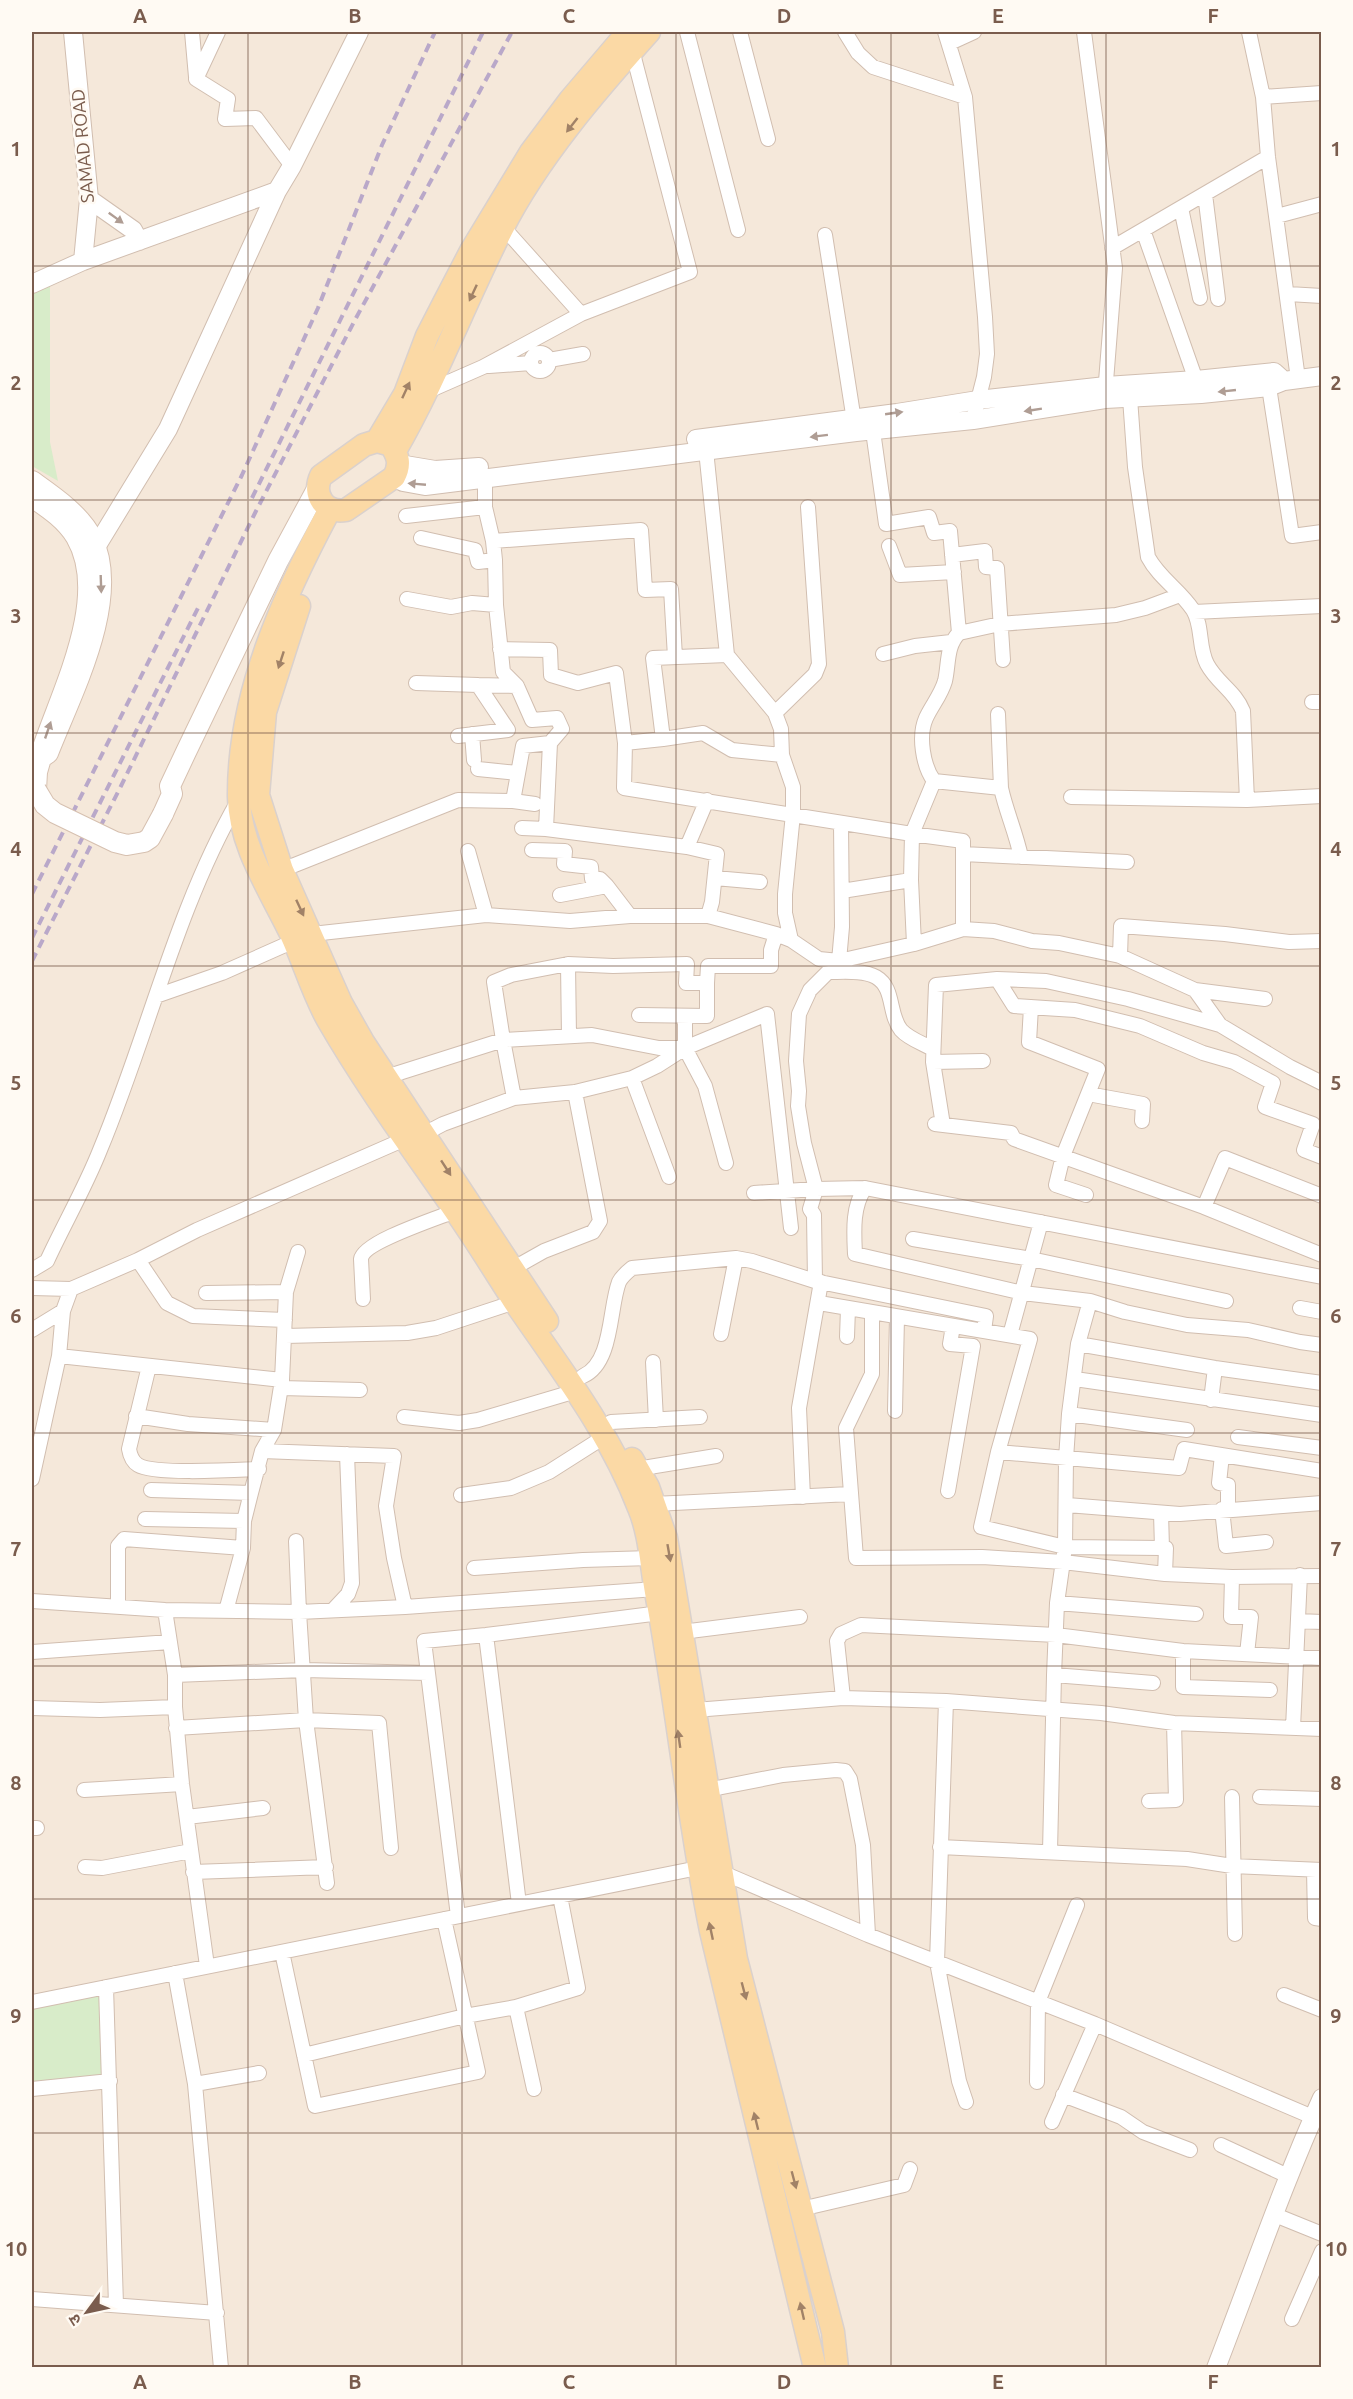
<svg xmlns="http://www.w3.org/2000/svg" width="1353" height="2399" font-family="Ubuntu,'Noto Sans Devanagari',sans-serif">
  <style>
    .residential { fill: #f5e8da }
    .green { fill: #d8ecc9 }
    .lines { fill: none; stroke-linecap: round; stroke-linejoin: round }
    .minor-casing { stroke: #d1beb0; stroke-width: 16 }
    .tertiary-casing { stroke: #d1beb0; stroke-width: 20 }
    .secondary-casing { stroke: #d6c0b0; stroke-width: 22 }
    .primary-casing { stroke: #dad1cd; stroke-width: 25 }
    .minor { stroke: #fff; stroke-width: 14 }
    .tertiary { stroke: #fff; stroke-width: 18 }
    .secondary { stroke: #fff; stroke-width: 20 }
    .primary { stroke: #fbd9a5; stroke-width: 22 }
    .rail { stroke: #b9a8c9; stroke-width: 4; stroke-dasharray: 9 6; stroke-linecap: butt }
    .secondary-bridge-casing { stroke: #d6c0b0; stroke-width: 22; stroke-linecap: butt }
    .secondary-bridge { stroke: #fff; stroke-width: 20 }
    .oneway { fill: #a18267 }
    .oneway2 { fill: #af9d94 }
    .grid { fill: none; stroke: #7a5c4d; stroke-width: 1.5; stroke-opacity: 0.55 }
    .labels { text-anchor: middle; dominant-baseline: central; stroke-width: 5; stroke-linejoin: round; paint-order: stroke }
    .street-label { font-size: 18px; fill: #7a5c4d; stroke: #fffaf3 }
    .neatline { fill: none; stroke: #7a5c4d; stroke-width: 2 }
    .grid-label { font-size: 20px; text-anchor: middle; font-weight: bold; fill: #7a5c4d }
  </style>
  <rect width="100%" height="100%" fill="#fdf6ec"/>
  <path class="residential" d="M32,32H1321V2367H32Z"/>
  <path class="green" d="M50,284V442L58,481L32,466V294Z
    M101,1992L105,2077L32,2085V2007Z"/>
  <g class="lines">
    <g class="minor-casing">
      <path id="minor" d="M192,32L196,77
        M687,32L738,230
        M740,32L768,139
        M845,32L858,53L873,67L965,97
        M945,32L965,97L985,317L987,354L984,377L973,420
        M1084,32L1115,268L1105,394
        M1249,32L1263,97L1268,157L1298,379
        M950,43L974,32
        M196,79L228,99L225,119L256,118L292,166
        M196,79L218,32
        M1263,97L1322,93
        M1205,194L1218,299
        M1181,208L1200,298
        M1277,216L1322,204
        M1143,230L1198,386
        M825,235L855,427
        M1112,248L1268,157
        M1288,294L1322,296
        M581,314L690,272L632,50
        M531 362a9 9 0 1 1 18 0a9 9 0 1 1-18 0Z
        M549,360L583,354
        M489,366L531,363
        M1269,387L1292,536L1322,532
        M426,392L483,367L581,314L503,227
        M1130,398L1135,467L1148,557C1159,578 1180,590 1193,610C1203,626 1198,647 1207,664C1217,683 1235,691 1243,711L1247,800
        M873,431L886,524L929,517L934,533L950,531L959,633C946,646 949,664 945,681C941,695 932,705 926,718C918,736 923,766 934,781L1001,788C1006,811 1016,833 1021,857
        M706,450L727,655L653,658L663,739L625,743L624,788L912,834L934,781
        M485,478V507
        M406,516L485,507L493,541
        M421,538L475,550L478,562L495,560
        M889,546L900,575L954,572
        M952,555L985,551L986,567L997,568L1003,660
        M407,599L451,607L472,603L496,605
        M1194,612L1322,606
        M959,633L1000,624L1116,615L1145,608L1180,595
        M500,649L550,650L551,675L578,683L616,673L625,743
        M883,654L915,646L951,642
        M727,655L775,713L781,729L782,755
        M675,657L671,589L645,590L641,530L493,541L495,560L496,605L503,672L517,686L532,720L557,718L562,729L550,743L546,829L687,847L717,854L712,902L708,916
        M416,683L478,685
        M1312,702H1322
        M775,713L815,674L819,664L808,507
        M998,714L1001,788
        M472,734L474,760
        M458,736L508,730L478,685L517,686
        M663,739L703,733L732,750L782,755L793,787V814L785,894V913L791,940
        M478,769L518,773
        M1071,797L1247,800L1322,796
        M535,804L513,801L523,746L550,743
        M841,823L842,927L839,961L810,990L799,1014L796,1061L799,1091L798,1106L804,1143L816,1189L865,1188L1322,1277
        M522,828L546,829
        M687,847L707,800
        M532,850L565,851L564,864L591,867L592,879H600L607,886
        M468,851L486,915
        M282,870L458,800L513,801
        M715,878L760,882
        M842,891L911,880
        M560,895L607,886L630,916
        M963,929V854
        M312,934L486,915L570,921L630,916H708L776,934L791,940L819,959L839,961L914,944L911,880L912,834L963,841V854L1127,862
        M914,944L963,929L994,931L1032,941L1059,943L1120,956L1195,990L1220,1025
        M1120,956L1121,926L1225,934L1289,942L1322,941
        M568,964L569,1036
        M829,972C843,972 864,970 876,977C895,988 888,1014 901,1030C909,1039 922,1043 933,1049
        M997,979L1014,1006L1075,1010L1140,1026L1203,1053L1234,1062L1273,1083L1265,1107L1313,1124L1304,1150L1322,1157
        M1195,990L1265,999
        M156,996L222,973L294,941
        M1031,1007L1029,1042L1098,1069L1063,1156L1056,1185L1086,1195
        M639,1015L707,1016V983
        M685,1048L705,1086L726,1163
        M983,1061L933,1062L936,985L997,979L1046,981L1128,999L1220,1025L1290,1067L1322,1083
        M933,1062L943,1125
        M386,1077L503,1040L494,982L511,975L568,964L613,966L687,964L686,983H707L708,966H771V950L776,934
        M632,1078L669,1177
        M1088,1094L1143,1104L1142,1121
        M514,1098L503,1040L592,1035L659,1048H685V1016
        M935,1124L1011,1133L1014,1139L1204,1207L1322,1255
        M424,1134L443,1124L514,1098L575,1092L632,1078L657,1066L685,1048L767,1014L791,1228
        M865,1188C852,1207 854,1232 855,1254L1023,1293L1090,1301L1125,1312L1187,1325L1248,1330L1300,1342L1322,1345
        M754,1193L816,1189L810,1209L814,1215L815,1281
        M1204,1207L1225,1158L1322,1196
        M913,1239L1031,1259L1226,1301
        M138,1260L167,1303L193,1316L285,1320
        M512,1269L544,1251L593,1232L600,1221L575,1092
        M32,1270L47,1261C64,1224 85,1188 100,1150C148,1035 176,909 238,801
        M32,1288L71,1289
        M206,1293L286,1292
        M363,1299L361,1259C363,1242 438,1218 455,1211
        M1090,1301L1078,1344L1069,1414L1066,1459L1065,1547L1057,1603L1054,1675L1153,1683
        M825,1304L1030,1339L998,1452L981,1527L1065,1547L1162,1548
        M1300,1308L1322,1312
        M872,1312V1374L846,1428L856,1558L982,1557L1063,1562L1165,1574L1232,1577L1322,1576
        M32,1330L63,1311
        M721,1334L736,1258
        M1010,1335L1041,1222
        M285,1336L407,1333L436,1328L515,1302
        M847,1337L848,1308
        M1078,1344L1215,1368L1322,1383
        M59,1356L282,1380L274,1430L262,1451L251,1493L244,1521L243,1548L226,1611
        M653,1362L656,1420
        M149,1366L129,1449C130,1455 133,1462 138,1465C154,1475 236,1470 259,1469
        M583,1376C613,1363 609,1308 619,1282C622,1276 627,1272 632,1268L736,1258L752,1261L815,1281L986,1316L984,1331
        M1075,1379L1322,1415
        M282,1380L286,1292L298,1252
        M281,1388L360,1390
        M1211,1400L1215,1368
        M895,1411L897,1317
        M1069,1414L1187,1430
        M136,1416L188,1424L274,1430
        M404,1417L459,1423L478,1420L576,1391
        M611,1422L700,1417
        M1238,1437L1322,1448
        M262,1451L394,1456L386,1506L394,1558L405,1607
        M998,1452L1179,1468L1184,1449L1322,1471
        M1222,1455L1219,1483L1228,1485V1509
        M637,1469L716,1456
        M32,1479L59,1356L63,1311L71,1289L138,1260L197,1230L405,1139
        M151,1490L251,1493
        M948,1491L973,1346L950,1344L953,1326
        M461,1495L511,1488L549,1472L604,1437
        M803,1497L799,1408L821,1282
        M654,1504L850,1494
        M1067,1505L1180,1514L1322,1503
        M1222,1509L1226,1546L1266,1542
        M1161,1513L1162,1548H1166L1165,1574
        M145,1519L244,1521
        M474,1568L583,1560L651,1558
        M1232,1577L1231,1617H1251L1247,1654
        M32,1601L165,1610L299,1612L296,1541
        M1057,1603L1196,1614
        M118,1607V1546L124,1539L243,1548
        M165,1610L175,1675V1707L182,1784L207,1966
        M333,1610L348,1594L352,1583L347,1454
        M1298,1621L1322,1622
        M682,1632L800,1617
        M486,1635L519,1904
        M1183,1651V1687L1270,1690
        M32,1652L170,1642
        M175,1675L304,1670L428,1673
        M843,1698L837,1641L841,1634L861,1625L1056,1635L1183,1651L1322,1658
        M946,1701L937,1962L959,2081L966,2102
        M32,1708L100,1710L175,1707
        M695,1710L843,1698L946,1701L1101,1713L1174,1723L1322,1729
        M176,1728L306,1720L379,1723L391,1848
        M1293,1728L1300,1575
        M84,1790L182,1784
        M707,1790L783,1775L836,1770L845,1771L850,1779L863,1845L868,1935
        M1232,1797L1235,1934
        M1260,1797L1322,1799
        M1149,1801L1176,1800L1174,1723
        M187,1817L263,1808
        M32,1828H37
        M940,1847L1187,1859L1232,1866L1322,1870
        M1050,1852L1054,1675
        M85,1867L102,1868L191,1851
        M1314,1870L1315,1918L1322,1919
        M193,1872L326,1867
        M327,1883L306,1720L299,1612L405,1607L656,1589
        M458,1916L424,1641L486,1635L660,1613
        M282,1952L315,2106L478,2072L444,1919
        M175,1973L195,2084L221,2368
        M106,1987L116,2305
        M1284,1995L1322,2010
        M32,2002L698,1868L721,1872L868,1935L1095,2024L1322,2121
        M304,2055L465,2016L516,2007
        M1037,2082L1038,2002L1077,1905
        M195,2084L259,2073
        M32,2089L110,2081
        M534,2089L516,2007L578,1988L560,1896
        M1063,2095L1121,2117L1143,2132L1190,2150
        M1052,2122L1095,2024
        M1221,2145L1288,2176
        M801,2209L904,2185L910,2169
        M1275,2215L1322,2234
        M32,2299L217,2313
        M1292,2319L1322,2251"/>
    </g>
    <g class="tertiary-casing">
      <path id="tertiary" d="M73,32L89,199L83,261
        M89,199L133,230L139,241
        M32,284L83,261L277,191
        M696,439L897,413L978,400L1106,386L1196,380L1274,372L1284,381
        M399,464L435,470L479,467
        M394,477L403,482L425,486L856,432L973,420L1105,399L1201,394L1269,387L1284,381L1322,376
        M96,547L168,429L277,191L292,166L359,32
        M1216,2368C1251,2278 1282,2186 1322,2098"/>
    </g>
    <g class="secondary-casing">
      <path id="secondary" d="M32,481C53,496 80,514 92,538C122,599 71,694 48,753L41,758L42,750C62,690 111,597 76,537C65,519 48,508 32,497
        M36,790L37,772L41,758
        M163,814L172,794L170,786L186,752L278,561L317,489"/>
    </g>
    <g class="primary-casing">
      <path id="primary" d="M377,441L405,394L427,336L445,301L471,251L531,152L570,100L628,32
        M377,441L391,445C398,456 401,464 394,477L346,510C325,514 312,495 321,476L364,445Z
        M395,451C436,380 465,302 502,229C538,158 596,91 649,32
        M330,509C283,597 238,695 239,797C239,845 271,892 291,934C304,962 313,994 328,1020C366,1086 411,1147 454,1209C475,1239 494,1270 514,1301C559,1367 610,1432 639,1508C650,1534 651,1564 656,1592C677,1704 688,1819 711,1931L815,2368
        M299,606L265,712L258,795L282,870L341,1003L363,1042L547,1321
        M632,1459L648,1487L666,1538L736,1959L833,2332L837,2368"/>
    </g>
    <use href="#minor" class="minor"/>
    <use href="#tertiary" class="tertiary"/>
    <use href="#secondary" class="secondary"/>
    <use href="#primary" class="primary"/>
    <path class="rail" d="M252,498L483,32
      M32,894L242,475L318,308L382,145L435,32
      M32,938L198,608
      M32,961L121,786L256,511L356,318L512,32"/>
    <g class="secondary-bridge-casing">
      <path id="secondary-bridge" d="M36,790L45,805L55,813L115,842L127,845L144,842L150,838L163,814"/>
    </g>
    <use href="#secondary-bridge" class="secondary-bridge"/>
  </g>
  <defs><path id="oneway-solid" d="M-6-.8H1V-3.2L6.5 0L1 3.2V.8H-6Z" transform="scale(1.5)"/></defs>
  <g class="oneway">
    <use href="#oneway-solid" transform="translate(572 125) rotate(128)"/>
    <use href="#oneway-solid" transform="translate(473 293) rotate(115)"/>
    <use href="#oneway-solid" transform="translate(406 390) rotate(-65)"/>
    <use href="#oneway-solid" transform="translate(281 660) rotate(108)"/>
    <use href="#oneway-solid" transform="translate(300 908) rotate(65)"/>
    <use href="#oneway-solid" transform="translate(446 1168) rotate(57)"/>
    <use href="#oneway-solid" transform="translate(669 1553) rotate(80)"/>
    <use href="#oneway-solid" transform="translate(679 1739) rotate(-98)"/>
    <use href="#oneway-solid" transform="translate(711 1931) rotate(-102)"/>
    <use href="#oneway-solid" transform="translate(744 1991) rotate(75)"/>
    <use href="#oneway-solid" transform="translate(756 2121) rotate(-104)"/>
    <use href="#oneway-solid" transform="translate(794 2180) rotate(75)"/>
    <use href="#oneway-solid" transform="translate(802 2311) rotate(-103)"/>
  </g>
  <g class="oneway2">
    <use href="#oneway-solid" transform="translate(116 218) rotate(36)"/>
    <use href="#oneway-solid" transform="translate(1227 391) rotate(174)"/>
    <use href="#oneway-solid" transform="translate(1033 410) rotate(171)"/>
    <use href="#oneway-solid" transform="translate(894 413) rotate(-8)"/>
    <use href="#oneway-solid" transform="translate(819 436) rotate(173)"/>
    <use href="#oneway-solid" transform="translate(417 484) rotate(-175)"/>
    <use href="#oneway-solid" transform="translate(101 584) rotate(88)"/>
    <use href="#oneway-solid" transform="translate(48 730) rotate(-71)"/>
  </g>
  <path class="grid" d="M248,32V2368M462,32V2368M676,32V2368M891,32V2368M1106,32V2368M32,266H1322M32,500H1322M32,733H1322M32,966H1322M32,1200H1322M32,1433H1322M32,1666H1322M32,1899H1322M32,2133H1322"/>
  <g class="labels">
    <g class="street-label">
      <text transform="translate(82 146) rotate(-95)">SAMAD ROAD</text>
    </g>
  </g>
  <rect width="1353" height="2399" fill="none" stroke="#fffaf3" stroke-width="66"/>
  <g transform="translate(87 2312) rotate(237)" stroke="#fffaf3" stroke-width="4.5" paint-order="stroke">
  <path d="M0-4.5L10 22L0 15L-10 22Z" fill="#7a5c4d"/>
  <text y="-9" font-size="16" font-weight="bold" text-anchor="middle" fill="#7a5c4d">उ</text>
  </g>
  <rect x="33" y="33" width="1287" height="2333" class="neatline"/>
  <g class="grid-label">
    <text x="140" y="23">A</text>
    <text x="355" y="23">B</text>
    <text x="569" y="23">C</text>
    <text x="784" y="23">D</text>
    <text x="998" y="23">E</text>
    <text x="1213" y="23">F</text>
    <text x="16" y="156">1</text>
    <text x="1336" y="156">1</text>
    <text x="16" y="390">2</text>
    <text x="1336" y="390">2</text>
    <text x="16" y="623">3</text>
    <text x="1336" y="623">3</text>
    <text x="16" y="856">4</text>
    <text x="1336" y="856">4</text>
    <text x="16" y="1090">5</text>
    <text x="1336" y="1090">5</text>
    <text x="16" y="1323">6</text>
    <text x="1336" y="1323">6</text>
    <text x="16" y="1556">7</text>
    <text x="1336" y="1556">7</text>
    <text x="16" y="1790">8</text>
    <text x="1336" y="1790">8</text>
    <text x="16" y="2023">9</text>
    <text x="1336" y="2023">9</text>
    <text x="16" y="2256">10</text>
    <text x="1336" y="2256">10</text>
    <text x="140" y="2389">A</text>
    <text x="355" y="2389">B</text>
    <text x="569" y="2389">C</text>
    <text x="784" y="2389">D</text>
    <text x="998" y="2389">E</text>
    <text x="1213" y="2389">F</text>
  </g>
</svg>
